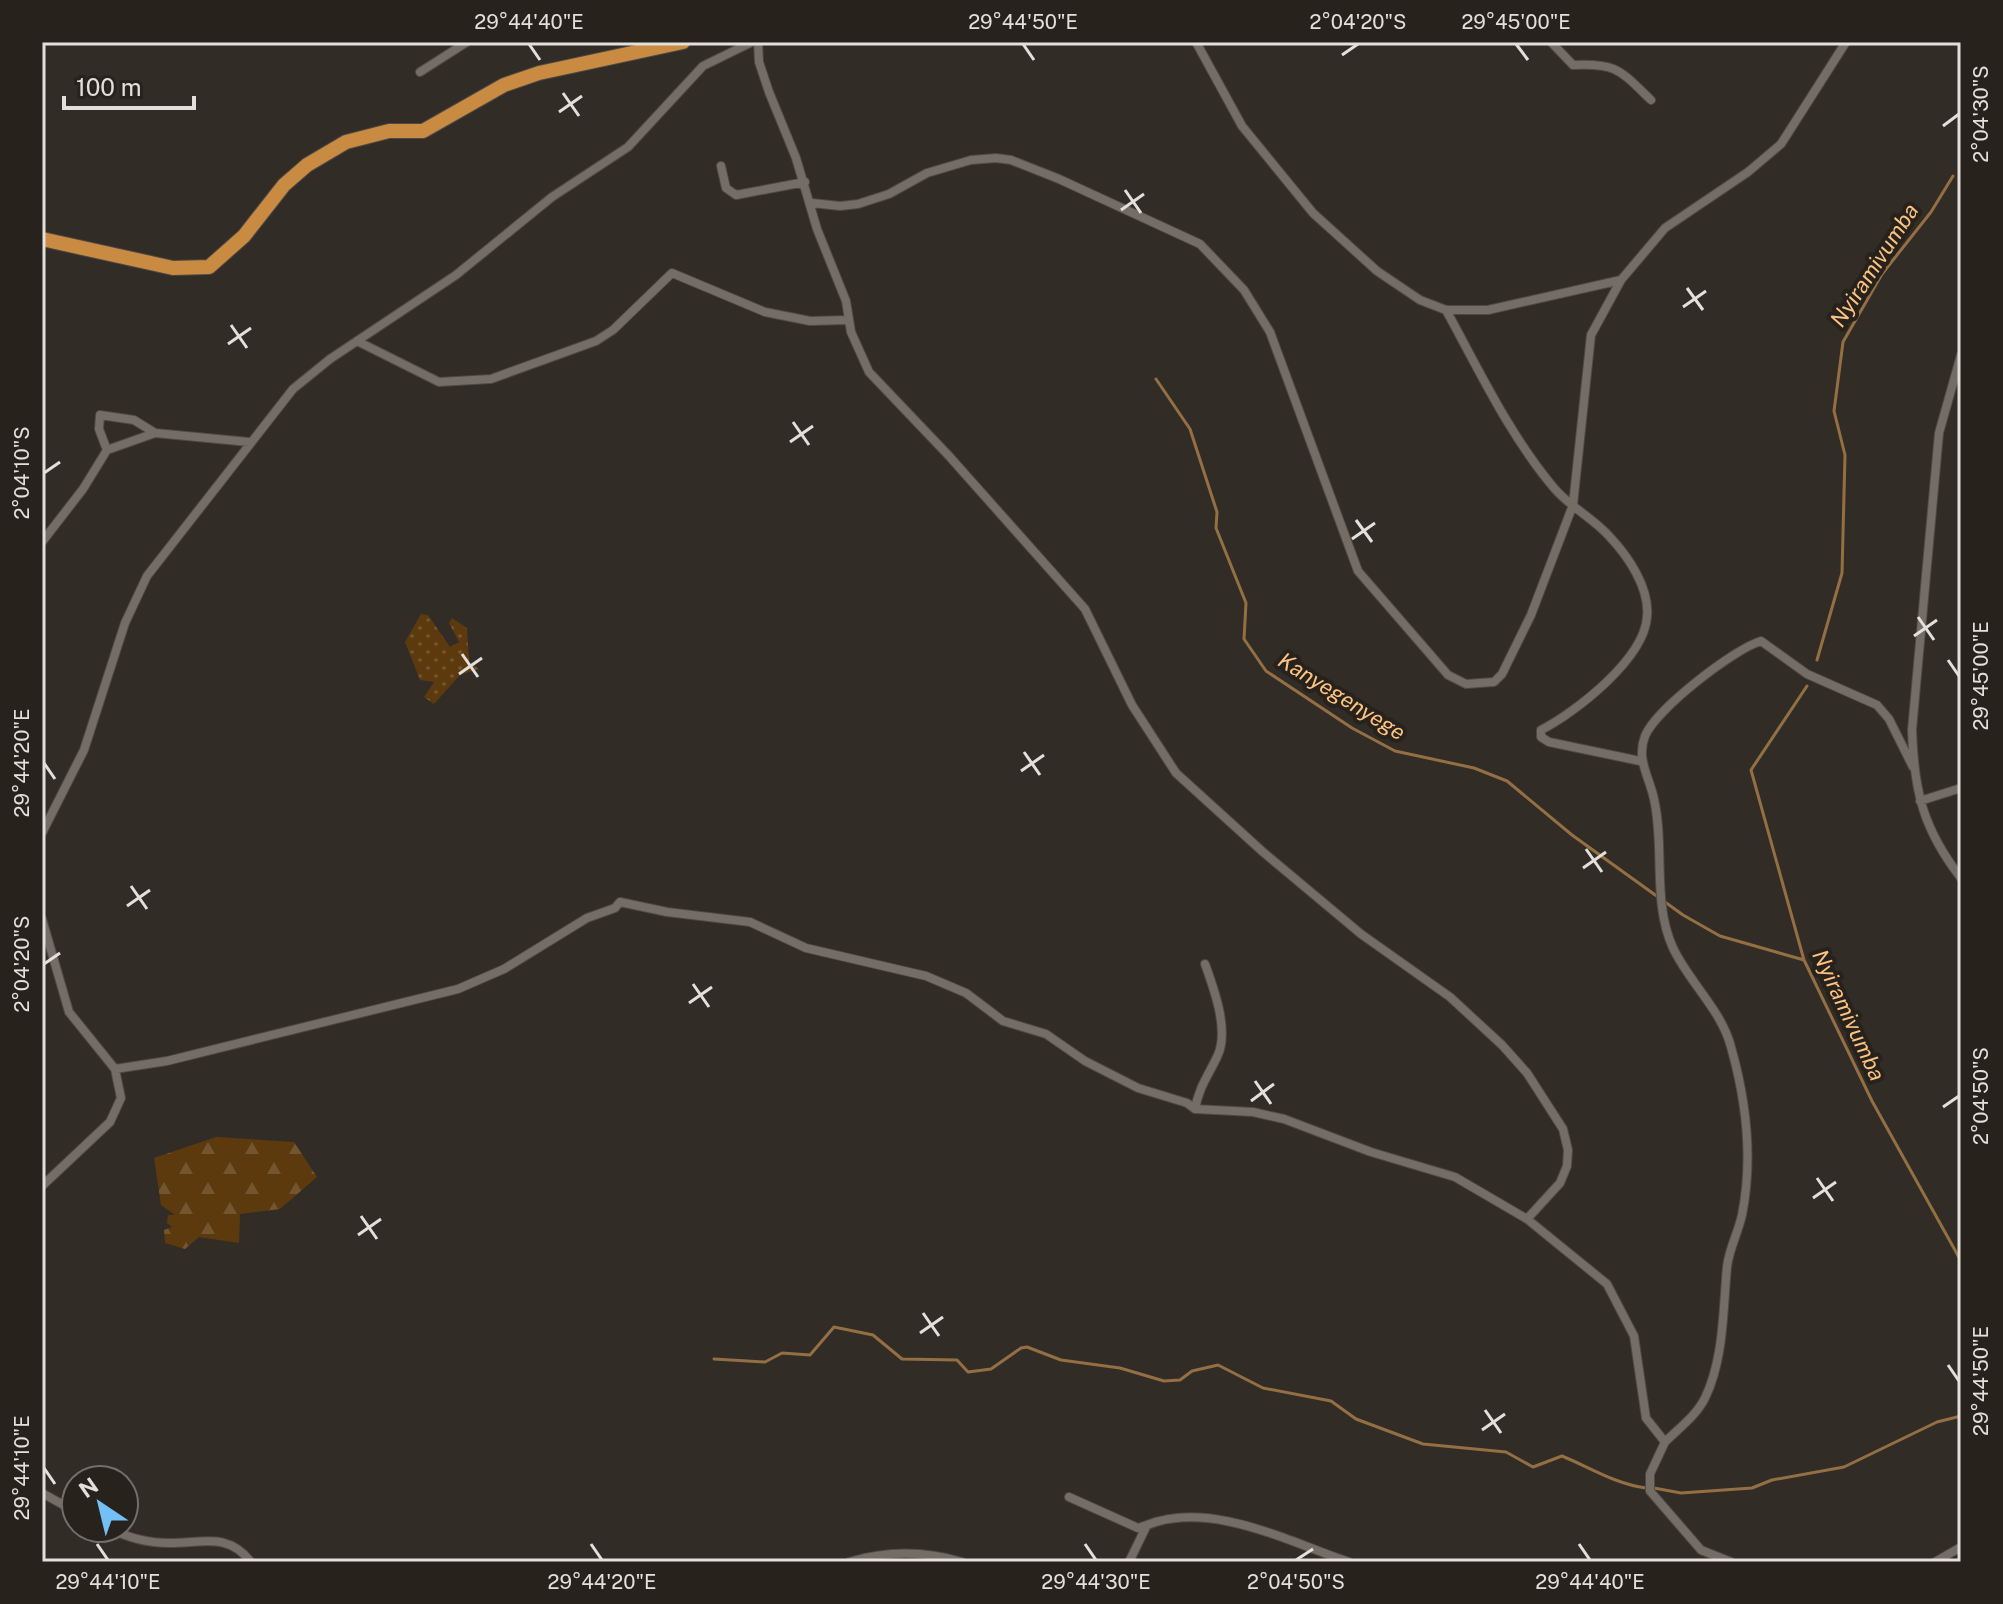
<svg xmlns="http://www.w3.org/2000/svg" width="2003" height="1604" font-family="'Public Sans',sans-serif">
  <style>
    .grass { fill: url(#grass-dots) }
    .forest { fill: url(#forest-firs) }
    .lines { fill: none; stroke-linecap: round; stroke-linejoin: round }
    .stream { stroke: #946f44; stroke-width: 3 }
    .street-casing { stroke: #4e4944; stroke-width: 10 }
    .highway-casing { stroke: #4e4944; stroke-width: 16 }
    .street { stroke: #736d66; stroke-width: 8 }
    .highway { stroke: #c88b41; stroke-width: 14 }
    .ticks { fill: none; stroke: #e3e0dc; stroke-width: 3 }
    .labels { text-anchor: middle; dominant-baseline: central; stroke-width: 8; stroke-linejoin: round; paint-order: stroke }
    .water-label { font-size: 22px; font-style: italic; fill: #fdc382; stroke: #27221c }
    .neatline { fill: none; stroke: #e3e0dc; stroke-width: 3 }
    .ticks-label { font-size: 20px; text-anchor: middle; fill: #e3e0dc }
  </style>
  <defs>
    <pattern id="grass-dots" width="8" height="8" patternUnits="userSpaceOnUse" patternTransform="scale(2)"><rect width="8" height="8" fill="#5c3a0e"/><path d="M2 2h.1M6 6h.1" fill="none" stroke="#735630" stroke-width="1.8" stroke-linecap="round"/></pattern>
    <pattern id="forest-firs" width="22" height="20" patternUnits="userSpaceOnUse" patternTransform="scale(2)"><rect width="22" height="20" fill="#5c3a0e"/><path d="M5 1l3.5 6h-7zM16 11l3.5 6h-7z" fill="#735630"/></pattern>
  </defs>
  <rect width="100%" height="100%" fill="#312c26"/>
  <path class="grass" d="M421,614L428,615L450,647L459,642L449,623L452,618L467,628L469,662L479,669L460,675L434,704L424,697L434,682L420,680L405,642Z"/>
  <path class="forest" d="M216,1137L294,1142L317,1177L280,1209L240,1214L239,1243L199,1237L185,1249L165,1243L164,1230L172,1227L167,1223L168,1215H175L161,1205L154,1158Z"/>
  <g class="lines">
    <path class="stream" d="M1156,379L1190,429L1217,512L1216,528L1246,603L1244,639L1266,671L1352,728L1395,751L1474,768L1507,781L1572,835L1683,915L1720,936L1804,960
      M1817,660L1842,573L1845,455L1834,411L1843,342L1882,274L1931,212L1953,176
      M1807,686L1751,770L1804,960L1872,1101L1961,1261
      M714,1359L765,1362L782,1353L810,1355L834,1327L873,1335L902,1359L957,1360L968,1372L991,1369L1021,1348L1027,1347L1061,1360L1120,1368L1164,1381L1180,1380L1192,1371L1218,1365L1263,1388L1331,1401L1356,1419L1423,1444L1506,1452L1533,1467L1562,1456C1589,1467 1615,1484 1646,1488
      M1654,1488L1681,1493L1752,1488L1772,1480L1844,1467L1937,1422L1961,1416"/>
    <g class="street-casing">
      <path id="street" d="M758,42L759,62L769,92L796,158L817,229L846,301L851,332L869,372L949,456L1085,609L1132,705L1176,773L1263,852L1361,934L1450,997L1502,1045L1527,1073L1563,1129L1568,1150L1567,1166L1560,1183L1527,1219
        M1196,42L1242,126L1313,213L1377,271L1420,300L1446,310H1488L1621,280L1665,228L1748,172L1781,144L1846,42
        M1551,42L1573,65C1617,63 1620,70 1651,100
        M420,72L467,42
        M721,166L726,188L736,195L805,182
        M812,203L840,206L858,204L889,194L927,173L971,160L996,158L1011,160L1059,179L1200,244L1244,290L1270,332L1358,571L1448,675L1466,684L1494,682L1502,674L1531,615L1573,505L1591,335L1621,280
        M1446,310C1479,370 1510,436 1554,488C1570,507 1593,518 1609,536C1628,556 1650,588 1647,617C1644,659 1576,712 1541,730V737L1549,742L1640,761
        M357,341L439,382L491,379L596,341L613,330L672,273L765,312L810,321L848,320
        M1961,355L1939,433L1912,730C1914,791 1923,829 1961,878
        M107,450L99,429L100,415L134,420L155,433L249,442
        M42,542L83,489L107,450L155,433
        M1920,801L1961,788
        M42,833L84,750L125,623L147,576L293,389L330,359L456,275L552,197L628,147L703,66L752,42
        M42,919L69,1012L115,1069L121,1098L110,1122L42,1186
        M115,1069L167,1061L458,989L504,969L587,918L615,908L620,902L667,912L750,922L806,948L926,976L966,993L1003,1021L1046,1034L1085,1061L1138,1088L1187,1103L1195,1109L1253,1112L1284,1119L1371,1152L1455,1177L1527,1219L1607,1284L1634,1336L1646,1418L1665,1442L1650,1474V1491L1701,1550L1731,1562
        M1195,1109C1199,1087 1208,1076 1217,1057C1230,1032 1214,989 1205,964
        M1665,1442C1679,1428 1696,1416 1705,1398C1724,1359 1723,1309 1727,1267C1729,1249 1738,1233 1742,1215C1753,1160 1746,1100 1731,1047C1722,1011 1689,982 1673,948C1652,902 1665,848 1654,799C1649,776 1636,759 1645,736C1656,709 1734,649 1761,641L1807,674L1877,705L1889,719L1913,767
        M42,1493L76,1512
        M1069,1497L1138,1528L1147,1525
        M109,1528C128,1538 148,1543 170,1543C203,1543 228,1532 251,1562
        M849,1562C886,1551 925,1551 962,1562
        M1129,1562L1147,1525C1211,1500 1289,1542 1349,1562
        M1935,1562L1961,1547"/>
    </g>
    <g class="highway-casing">
      <path id="highway" d="M42,239L173,268L209,267L244,236L284,185L307,165L346,142L389,131H423L504,85L539,73L683,42"/>
    </g>
    <use href="#street" class="street"/>
    <use href="#highway" class="highway"/>
  </g>
  <path class="ticks" d="M529,44L540,60M1023,44L1034,60M1516,44L1528,60M1342,55L1358,44M563,93L579,116M559,112L582,96M1943,126L1959,114M1125,190L1141,213M1121,210L1144,194M1687,288L1703,310M1683,307L1706,291M231,325L247,348M228,344L251,328M793,422L809,445M790,442L813,426M44,473L60,462M1356,520L1372,542M1352,539L1375,523M1918,617L1934,640M1914,636L1937,620M462,654L478,677M1948,660L1959,676M459,674L482,658M1024,752L1040,775M44,763L55,779M1021,771L1044,755M1586,849L1602,872M1583,868L1606,852M131,886L147,909M127,906L150,890M44,964L60,953M693,984L709,1007M689,1003L712,987M1255,1081L1271,1104M1251,1101L1274,1084M1943,1107L1959,1096M1817,1178L1833,1201M1813,1198L1836,1182M361,1216L377,1239M358,1235L381,1219M923,1313L939,1336M920,1333L943,1317M1948,1365L1959,1381M1485,1410L1501,1433M1482,1430L1505,1414M44,1468L55,1484M97,1544L108,1560M591,1544L602,1560M1085,1544L1096,1560M1579,1544L1590,1560M1296,1560L1313,1549"/>
  <g class="labels">
    <g class="water-label">
      <text transform="translate(1874 265) rotate(-57)">Nyiramivumba</text>
      <text transform="translate(1342 696) rotate(32)">Kanyegenyege</text>
      <text transform="translate(1849 1015) rotate(65)">Nyiramivumba</text>
    </g>
  </g>
  <rect width="2003" height="1604" fill="none" stroke="#27221c" stroke-width="88"/>
  <g transform="translate(100 1504) rotate(325)"><circle r="38" fill="#27221c" stroke="#726e69" stroke-width="2"/>
  <path d="M0-6L14 30L0 20L-14 30Z" fill="#74c0f6"/>
  <text y="-12" font-size="22" font-weight="bold" text-anchor="middle" fill="#e3e0dc">N</text>
  </g>
  <path d="M64 96v12h130v-12" fill="none" stroke="#e3e0dc" stroke-width="4"/>
  <text x="76" y="96" font-size="24" fill="#e3e0dc" stroke="#27221c" stroke-width="6" paint-order="stroke">100 m</text>
  <rect x="44" y="44" width="1915" height="1516" class="neatline"/>
  <g class="ticks-label">
    <text x="529" y="29">29°44'40"E</text>
    <text x="1023" y="29">29°44'50"E</text>
    <text x="1358" y="29">2°04'20"S</text>
    <text x="1516" y="29">29°45'00"E</text>
    <text transform="translate(1981 114) rotate(-90)" y="7">2°04'30"S</text>
    <text transform="translate(22 473) rotate(-90)" y="7">2°04'10"S</text>
    <text transform="translate(1981 676) rotate(-90)" y="7">29°45'00"E</text>
    <text transform="translate(22 763) rotate(-90)" y="7">29°44'20"E</text>
    <text transform="translate(22 964) rotate(-90)" y="7">2°04'20"S</text>
    <text transform="translate(1981 1096) rotate(-90)" y="7">2°04'50"S</text>
    <text transform="translate(1981 1381) rotate(-90)" y="7">29°44'50"E</text>
    <text transform="translate(22 1468) rotate(-90)" y="7">29°44'10"E</text>
    <text x="108" y="1589">29°44'10"E</text>
    <text x="602" y="1589">29°44'20"E</text>
    <text x="1096" y="1589">29°44'30"E</text>
    <text x="1296" y="1589">2°04'50"S</text>
    <text x="1590" y="1589">29°44'40"E</text>
  </g>
</svg>
